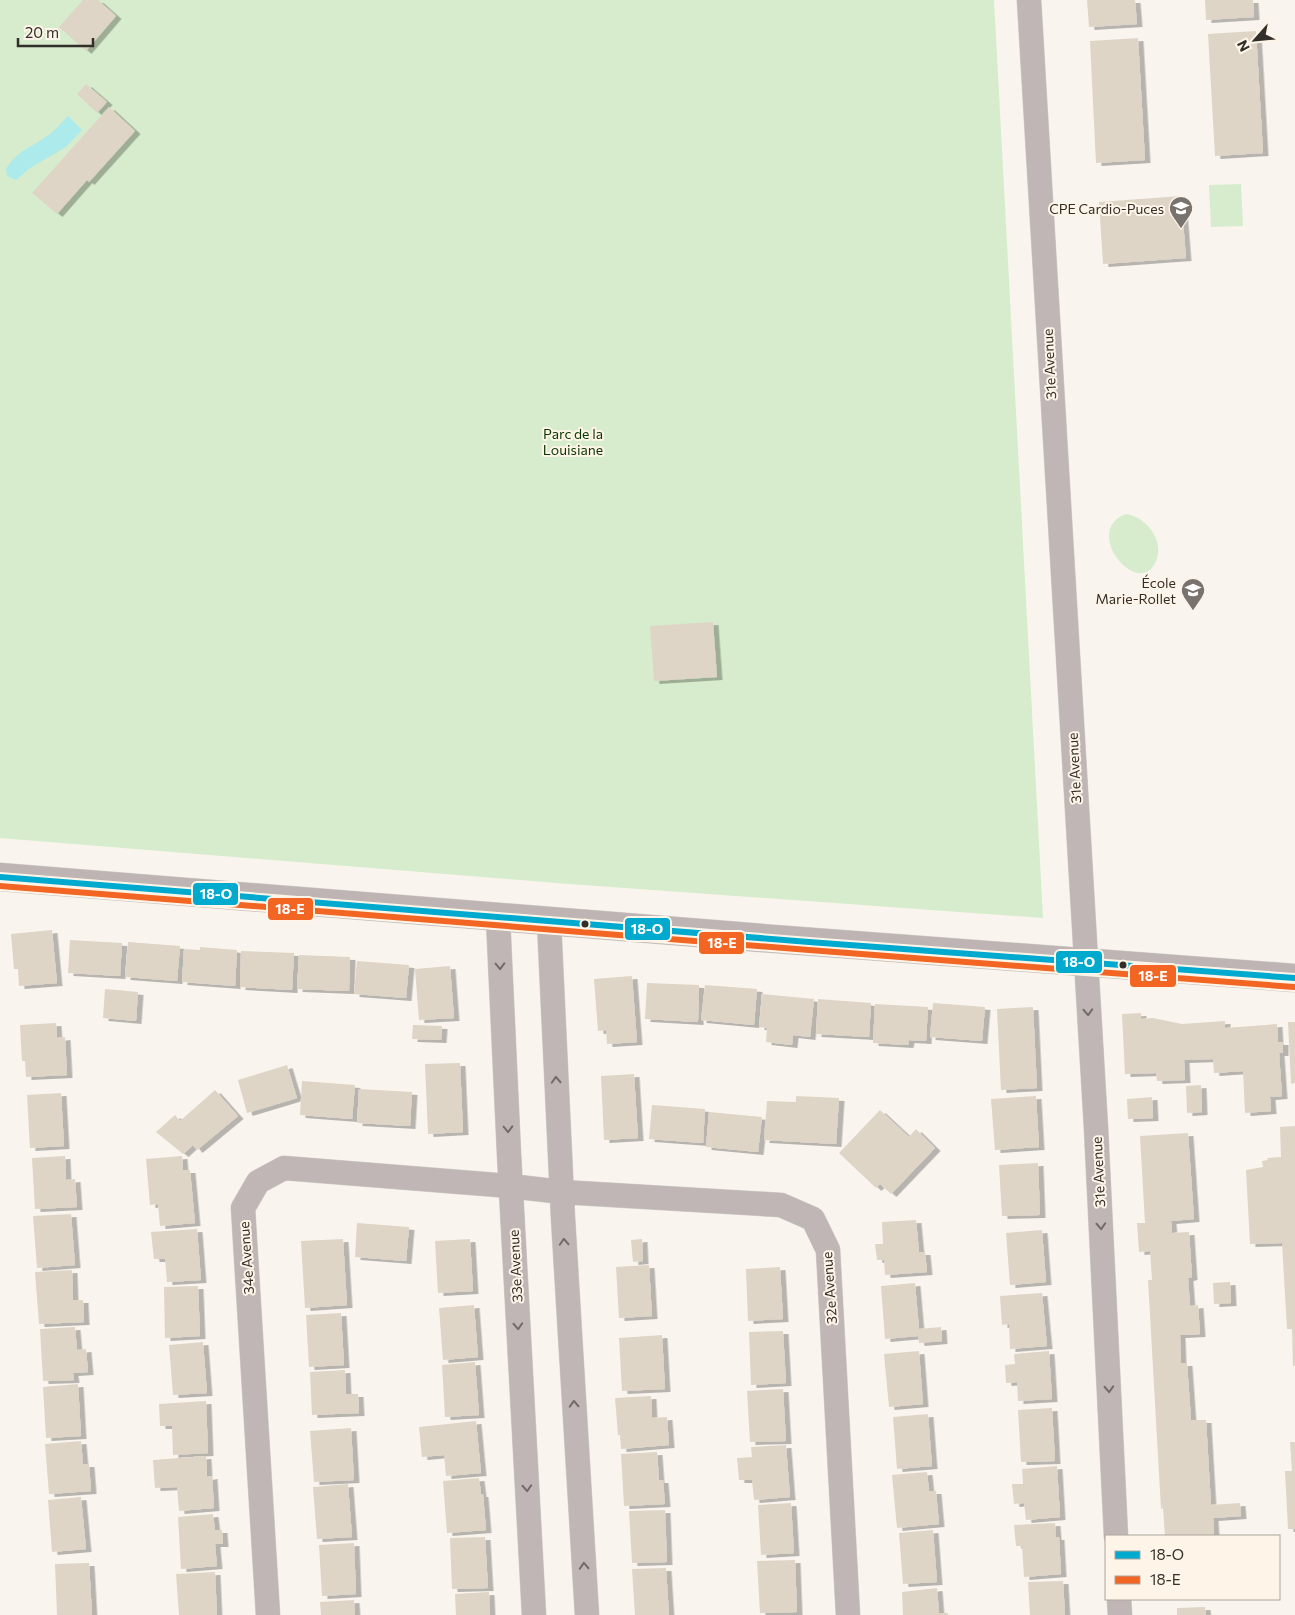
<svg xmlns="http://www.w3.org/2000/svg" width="1295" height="1615" font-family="Commissioner,sans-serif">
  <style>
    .green { fill: #d6eccc }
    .water { fill: #aceaec }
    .building { fill: #dfd5c7; filter: url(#shadow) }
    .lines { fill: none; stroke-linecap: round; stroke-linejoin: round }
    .street-casing { stroke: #d4d0cb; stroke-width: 25 }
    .secondary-casing { stroke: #d4d0cb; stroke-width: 29 }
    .street { stroke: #c0b6b6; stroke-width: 24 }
    .secondary { stroke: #beb4b3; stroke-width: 28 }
    .bus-1-casing { stroke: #fef5e8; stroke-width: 10 }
    .bus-2-casing { stroke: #fef5e8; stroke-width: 10 }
    .bus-1 { stroke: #00a9ce; stroke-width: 6 }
    .bus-2 { stroke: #f26522; stroke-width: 6 }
    .oneway { stroke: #726b68 }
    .bus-dot { fill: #322e29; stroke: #fef5e8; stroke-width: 2 }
    .labels { text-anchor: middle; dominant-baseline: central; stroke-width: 4; stroke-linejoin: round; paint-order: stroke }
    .poi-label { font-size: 14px; fill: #322e29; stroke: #fef5e8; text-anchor: end }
    .street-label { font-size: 14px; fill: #322e29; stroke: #fef5e8 }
    .park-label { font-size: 14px; fill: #0b3702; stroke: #fef5e8 }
    .line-badge { stroke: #fef5e8; stroke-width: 2 }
    .badge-label { font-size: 14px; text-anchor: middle; font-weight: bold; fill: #fff }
  </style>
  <defs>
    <filter id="shadow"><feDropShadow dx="5.5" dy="3" stdDeviation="0" flood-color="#0004"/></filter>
  </defs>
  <rect width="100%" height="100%" fill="#f9f4ed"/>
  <path class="green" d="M0,0H994L1043,918L569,884L0,838Z
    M1241,184L1243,226L1211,227L1209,185Z
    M1126,514C1148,517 1167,544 1154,565C1135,596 1082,530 1126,514Z"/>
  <path class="water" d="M68,116L82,130L66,147L30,168L16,180L7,176L6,169C19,149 29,149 47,136C55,131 61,123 68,116Z"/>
  <path class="building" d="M83,0H98L116,16L86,51L59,27Z
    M1087,0H1135L1137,24L1089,27Z
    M1205,0H1253L1254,17L1206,20Z
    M1256,31L1263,153L1215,156L1208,34Z
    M1138,38L1145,160L1096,163L1090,41Z
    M86,84L107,102L97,113L77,94Z
    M109,107L135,131L89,182L87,180L57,214L32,193Z
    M1181,196L1186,258L1103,264L1099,202Z
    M713,622L717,677L654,681L650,626Z
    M52,930L57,983L19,986L18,969H14L11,934Z
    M70,940L122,943L120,976L68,973Z
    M128,942L180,946L177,981L125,977Z
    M200,947L237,950L235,986L182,982L184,949L200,950Z
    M241,951L294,953L292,990L240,987Z
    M299,955L350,957L349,991L297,989Z
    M357,961L409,965L406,998L354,994Z
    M450,966L454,1018L419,1020L415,969Z
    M632,976L637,1042L607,1044L606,1030L598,1031L594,979Z
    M647,983L699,985L698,1022L645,1019Z
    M705,985L757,989L754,1025L701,1020Z
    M105,989L138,992L136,1021L103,1018Z
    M762,994L814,999L810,1037L793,1035L792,1045L766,1042L767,1028L759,1027Z
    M818,999L871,1003L869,1037L816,1034Z
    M933,1003L985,1007L982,1041L930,1037Z
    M875,1004L928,1007L926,1041L909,1040L908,1045L873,1043Z
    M1033,1007L1037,1088L1001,1090L997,1009Z
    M1141,1013V1019L1153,1018L1182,1024L1225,1021V1028L1277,1024L1278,1042H1283V1053H1279L1282,1096L1270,1097L1271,1111L1245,1113L1243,1071L1214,1073L1213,1059L1184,1060L1185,1080L1157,1081L1156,1073L1125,1074L1122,1014Z
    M1288,1022H1295V1083L1291,1084Z
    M56,1023L57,1038L65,1037L67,1075L26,1077L25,1061H22L20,1025Z
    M413,1025L442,1026L441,1040L412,1039Z
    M460,1063L463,1132L428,1134L425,1064Z
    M287,1065L297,1098L247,1113L238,1080Z
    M634,1074L638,1138L604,1140L601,1076Z
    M302,1081L355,1085L352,1119L300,1115Z
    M1201,1085L1202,1112L1187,1113L1186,1086Z
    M359,1089L412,1092L410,1126L357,1123Z
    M215,1090L238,1116L197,1150L193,1145L183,1154L156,1132L175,1115L180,1121Z
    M61,1093L64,1146L30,1148L27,1095Z
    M796,1096L839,1098L836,1144L764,1140L767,1101L796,1102Z
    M1036,1096L1039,1147L995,1150L991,1099Z
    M1152,1097L1153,1118L1128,1119L1127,1099Z
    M652,1105L705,1109L703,1143L649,1139Z
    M880,1110L909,1137L916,1129L935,1148L891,1194L880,1184L876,1188L839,1153Z
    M709,1112L762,1117L758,1152L706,1147Z
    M1295,1126V1366H1293L1292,1329H1287L1282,1243L1250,1244L1246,1170L1263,1167L1262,1161L1268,1160L1267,1158L1281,1157L1280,1127Z
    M1188,1133L1194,1219L1171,1221L1172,1233L1189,1232L1192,1277L1188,1278L1190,1306L1198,1305L1200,1334L1180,1335L1181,1363H1187L1191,1420H1206L1211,1505L1240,1503L1241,1516L1213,1518L1214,1534L1209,1535V1536H1165L1163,1508L1161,1509L1148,1280H1152L1150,1251L1139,1252L1137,1223H1145L1140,1136Z
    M65,1156L66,1180L75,1179L77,1207L35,1209L32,1158Z
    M182,1156L183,1170H190L195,1223L160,1226L158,1204L150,1205L146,1159Z
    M1038,1163L1040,1215L1002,1216L999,1165Z
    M71,1214L75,1265L37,1268L33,1216Z
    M916,1220L919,1252H925L927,1272L885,1275L884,1260H877L875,1244H883L882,1222Z
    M357,1223L409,1227L406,1261L355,1257Z
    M197,1229L201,1280L167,1282L165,1259H154L151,1232Z
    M1042,1230L1046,1282L1010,1285L1006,1233Z
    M343,1239L347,1305L305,1308L301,1241Z
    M470,1239L473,1291L438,1293L435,1241Z
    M642,1239L643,1261L633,1262L631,1240Z
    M649,1265L652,1316L619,1318L616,1267Z
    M780,1267L783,1319L748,1321L746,1269Z
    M72,1270L73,1300H83L84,1322L39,1324L35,1272Z
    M1230,1282L1231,1303L1214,1304L1213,1283Z
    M915,1283L919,1329L941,1327L942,1341L919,1343L918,1336L885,1339L881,1286Z
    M198,1286L200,1336L165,1338L164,1287Z
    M1042,1293L1047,1346L1010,1349L1009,1324L1002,1325L1000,1296Z
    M474,1305L478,1357L443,1360L439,1308Z
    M341,1313L344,1365L309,1367L306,1315Z
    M75,1327L77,1350L86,1349L88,1372L73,1373L74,1380L43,1381L40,1329Z
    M783,1331L786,1383L751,1385L749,1332Z
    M662,1335L665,1389L622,1391L619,1338Z
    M203,1342L207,1393L173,1395L169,1345Z
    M919,1351L923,1404L889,1407L884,1354Z
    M1049,1351L1052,1399L1018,1401L1017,1382L1006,1383L1005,1365L1015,1364L1014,1354Z
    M475,1362L479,1415L445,1417L442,1365Z
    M345,1370L346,1394H358L359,1413L312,1415L310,1372Z
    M78,1384L81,1436L46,1438L43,1387Z
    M783,1389L786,1441L750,1442L747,1391Z
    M651,1396L652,1418L667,1417L669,1445L621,1449L620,1435H618L615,1398Z
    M206,1401L208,1453L173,1455L172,1426H160L159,1404Z
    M1052,1408L1055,1461L1021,1462L1018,1410Z
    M928,1414L932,1466L897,1469L893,1417Z
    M476,1421L481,1473L446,1476L444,1455L422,1457L419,1427Z
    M351,1428L354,1480L314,1482L310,1431Z
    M81,1441L83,1464H89L91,1491L49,1494L45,1444Z
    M1290,1442H1295V1529H1288L1285,1471H1292Z
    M786,1445L790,1497L754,1500L752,1480H739L737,1458L752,1457L751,1447Z
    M657,1452L659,1480H663L665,1504L624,1506L621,1454Z
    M206,1456L207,1477L212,1476L214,1508L179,1511L177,1487L155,1488L153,1460Z
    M1057,1466L1060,1517L1026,1520L1024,1503L1014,1504L1012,1484H1023L1022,1469Z
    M927,1472L929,1491H936L939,1524L897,1528L892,1475Z
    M479,1478L481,1494H483L486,1530L447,1533L443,1481Z
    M348,1484L352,1537L317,1539L313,1487Z
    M81,1497L86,1549L52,1552L48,1500Z
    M791,1503L794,1553L761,1555L758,1505Z
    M665,1510L667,1562L632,1563L629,1511Z
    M213,1514L215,1530H222L223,1544H215L217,1566L181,1569L178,1517Z
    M1055,1523L1056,1537H1059L1061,1574L1024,1577L1022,1546H1016L1014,1525Z
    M933,1530L937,1582L903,1584L899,1533Z
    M485,1537L488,1588L452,1589L450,1538Z
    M354,1543L356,1594L322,1596L319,1545Z
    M795,1560L797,1612L760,1613L757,1561Z
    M89,1563L92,1615H57L55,1564Z
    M666,1568L669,1615H635L632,1569Z
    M215,1572L217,1615H179L176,1574Z
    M1063,1581L1065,1615H1030L1028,1582Z
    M937,1588L939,1613H948V1615H903L902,1592Z
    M489,1592L490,1615H456L455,1594Z
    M354,1600L355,1615H321L320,1602Z
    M1205,1607L1206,1615H1177V1608Z"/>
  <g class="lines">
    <g class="street-casing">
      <path id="street" d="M1029,0L1096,1128L1116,1536
        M498,918L509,1154L534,1615
        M549,922L563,1218L587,1615
        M1119,1599L1120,1615
        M268,1615L243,1208L258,1182L284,1168L510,1186L562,1192L781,1205L813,1219L828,1250L848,1615"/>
    </g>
    <g class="secondary-casing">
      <path id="secondary" d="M0,877C432,912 863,947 1295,978"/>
    </g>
    <use href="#street" class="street"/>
    <use href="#secondary" class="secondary"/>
    <g class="bus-1-casing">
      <path id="bus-1" d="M0,877L809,942L1295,978"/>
    </g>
    <g class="bus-2-casing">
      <path id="bus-2" d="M0,886L809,950L1294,987"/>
    </g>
    <use href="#bus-1" class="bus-1"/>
    <use href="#bus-2" class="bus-2"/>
  </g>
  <defs><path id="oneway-chevron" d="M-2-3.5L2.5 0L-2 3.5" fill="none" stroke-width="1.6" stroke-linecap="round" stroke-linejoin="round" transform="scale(1.25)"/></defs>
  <g class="oneway">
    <use href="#oneway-chevron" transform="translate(500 966) rotate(88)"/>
    <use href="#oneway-chevron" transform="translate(1088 1012) rotate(87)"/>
    <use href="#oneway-chevron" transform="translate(556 1080) rotate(-93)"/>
    <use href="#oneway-chevron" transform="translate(508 1129) rotate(88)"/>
    <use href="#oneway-chevron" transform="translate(1101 1226) rotate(87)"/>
    <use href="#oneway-chevron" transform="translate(564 1242) rotate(-93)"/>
    <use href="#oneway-chevron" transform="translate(518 1326) rotate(87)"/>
    <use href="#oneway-chevron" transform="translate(1109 1389) rotate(87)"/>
    <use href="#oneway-chevron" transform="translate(574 1404) rotate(-93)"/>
    <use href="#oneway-chevron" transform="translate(527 1488) rotate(87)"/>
    <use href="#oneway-chevron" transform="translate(584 1566) rotate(-93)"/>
  </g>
  <defs>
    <g id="school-pin" transform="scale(1.25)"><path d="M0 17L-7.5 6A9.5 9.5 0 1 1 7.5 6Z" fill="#78736e" stroke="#fef5e8"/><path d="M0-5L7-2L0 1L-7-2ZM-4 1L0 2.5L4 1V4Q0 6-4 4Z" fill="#fff"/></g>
  </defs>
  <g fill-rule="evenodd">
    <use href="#school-pin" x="1181" y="208"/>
    <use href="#school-pin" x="1193" y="590"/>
  </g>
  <g class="bus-dot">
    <circle cx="585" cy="924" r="4.5"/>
    <circle cx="1123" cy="965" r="4.5"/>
  </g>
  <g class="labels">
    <g class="poi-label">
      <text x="1164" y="208">CPE Cardio-Puces</text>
      <text x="1176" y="582">École<tspan x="1176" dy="16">Marie-Rollet</tspan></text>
    </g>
    <g class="street-label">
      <text transform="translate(1049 364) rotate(-93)">31e Avenue</text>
      <text transform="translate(1074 768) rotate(-93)">31e Avenue</text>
      <text transform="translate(1098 1172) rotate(-93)">31e Avenue</text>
      <text transform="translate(246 1258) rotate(-94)">34e Avenue</text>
      <text transform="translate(515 1266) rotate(-93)">33e Avenue</text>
      <text transform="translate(829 1288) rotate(-94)">32e Avenue</text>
    </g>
    <g class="park-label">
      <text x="573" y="433">Parc de la<tspan x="573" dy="16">Louisiane</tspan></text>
    </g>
  </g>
  <g class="line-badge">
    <rect x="192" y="882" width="47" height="24" rx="5" fill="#00a9ce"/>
    <rect x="267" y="897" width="47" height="24" rx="5" fill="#f26522"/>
    <rect x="624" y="917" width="47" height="24" rx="5" fill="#00a9ce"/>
    <rect x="698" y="931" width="47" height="24" rx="5" fill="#f26522"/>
    <rect x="1055" y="950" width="48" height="24" rx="5" fill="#00a9ce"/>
    <rect x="1129" y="964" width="48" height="24" rx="5" fill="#f26522"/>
  </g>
  <g class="badge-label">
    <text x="216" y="899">18-O</text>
    <text x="290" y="914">18-E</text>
    <text x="647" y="934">18-O</text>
    <text x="722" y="948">18-E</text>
    <text x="1079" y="967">18-O</text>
    <text x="1153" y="981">18-E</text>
  </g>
  <rect x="1105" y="1535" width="175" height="65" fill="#fef5e8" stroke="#aca59c"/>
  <rect x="1115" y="1551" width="25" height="8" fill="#00a9ce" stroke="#aca59c"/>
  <text x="1150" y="1560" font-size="15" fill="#322e29">18-O</text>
  <rect x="1115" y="1576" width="25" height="8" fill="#f26522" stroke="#aca59c"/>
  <text x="1150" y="1585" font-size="15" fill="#322e29">18-E</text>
  <g transform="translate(1255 40) rotate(243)" stroke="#fef5e8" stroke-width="4" paint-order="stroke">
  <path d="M0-4L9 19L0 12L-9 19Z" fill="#322e29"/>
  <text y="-8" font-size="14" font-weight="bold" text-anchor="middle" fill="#322e29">N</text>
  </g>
  <path d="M18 38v8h75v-8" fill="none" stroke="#322e29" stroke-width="2.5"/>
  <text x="25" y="38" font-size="15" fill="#322e29" stroke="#fef5e8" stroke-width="4" paint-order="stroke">20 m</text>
</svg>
